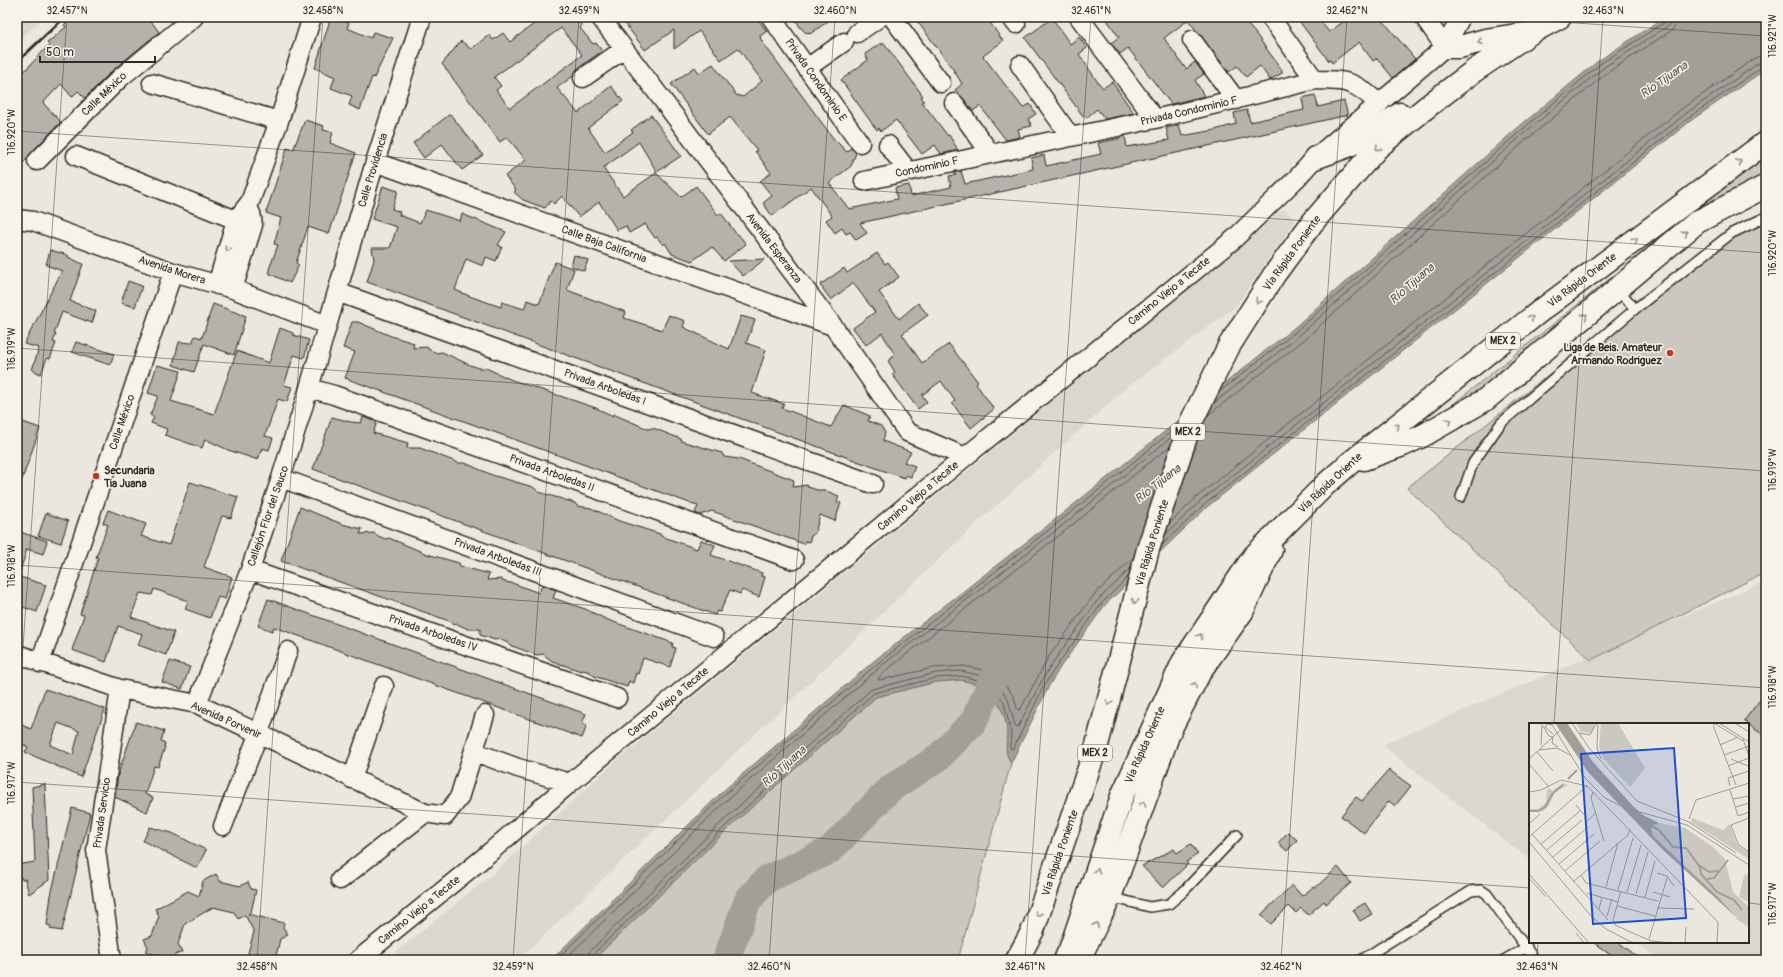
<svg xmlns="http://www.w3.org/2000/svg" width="1783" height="977" font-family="Pangolin,sans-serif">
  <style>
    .built { fill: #dbd7ce }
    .green { fill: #cbc8bf; stroke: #7b7a75 }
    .water { fill: #a29f98; stroke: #72716c }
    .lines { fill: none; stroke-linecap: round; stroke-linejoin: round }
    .shore { stroke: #5b5957; stroke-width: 1 }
    .river { stroke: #a29f98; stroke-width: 28 }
    .building { fill: #b5b2ab; stroke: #2b2b2b; fill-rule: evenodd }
    .service-casing { stroke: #2b2b2b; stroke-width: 12 }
    .minor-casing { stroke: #2b2b2b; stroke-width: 21 }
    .trunk-casing { stroke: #2b2b2b; stroke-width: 25 }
    .service { stroke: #f7f3e8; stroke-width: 9 }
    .minor { stroke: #f7f3e8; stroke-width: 18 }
    .trunk { stroke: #f7f3e8; stroke-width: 22 }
    .rail { stroke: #2b2b2b; stroke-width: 3 }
    .oneway { stroke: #918f8a }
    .ticks { fill: none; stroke: #2b2b2b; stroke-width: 1; stroke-opacity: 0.45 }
    .poi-dot { fill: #c8321e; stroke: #f7f3e8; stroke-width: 1.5 }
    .labels { text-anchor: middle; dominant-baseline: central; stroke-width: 3; stroke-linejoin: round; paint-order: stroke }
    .shield { fill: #f7f3e8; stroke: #686764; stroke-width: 1 }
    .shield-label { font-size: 10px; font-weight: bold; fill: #2b2b2b }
    .street-label { font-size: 11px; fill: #2b2b2b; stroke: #f7f3e8 }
    .poi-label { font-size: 11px; font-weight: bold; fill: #2b2b2b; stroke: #f7f3e8; text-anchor: end }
    .water-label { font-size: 12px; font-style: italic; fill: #555451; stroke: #f7f3e8 }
    .inset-river { fill: none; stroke: #a29f98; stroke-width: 2 }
    .inset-road { fill: none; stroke: #9e9c96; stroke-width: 1 }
    .view { fill: #1d4ed8; fill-opacity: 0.15; stroke: #1d4ed8; stroke-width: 2 }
    .inset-edge { fill: none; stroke: #2b2b2b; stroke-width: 2 }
    .neatline { fill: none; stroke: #2b2b2b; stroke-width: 1.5 }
    .ticks-label { font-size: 10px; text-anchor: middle; fill: #2b2b2b }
  </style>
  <rect width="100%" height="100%" fill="#ebe7dd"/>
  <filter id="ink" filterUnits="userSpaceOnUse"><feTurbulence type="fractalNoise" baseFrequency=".025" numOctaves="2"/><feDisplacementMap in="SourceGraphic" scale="8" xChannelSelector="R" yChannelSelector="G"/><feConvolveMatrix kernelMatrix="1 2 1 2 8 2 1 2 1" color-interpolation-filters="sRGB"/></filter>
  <g filter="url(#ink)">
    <path class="built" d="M17,17H45L17,41Z
      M1284,209L1296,220L1235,307L1126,388L975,525L518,960H386L494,873L614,763Z
      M1766,581V960H1659L1635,942H1748V724H1530V860L1382,745Z"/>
    <path class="green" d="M1766,154V180L1470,399L1423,428Z
      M1766,214V572L1591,660L1407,488L1725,233Z
      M961,680L989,687C998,700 1007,716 1007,733C1007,745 1004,752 1011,763L958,960H593L733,824L876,697L936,682Z"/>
    <path class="water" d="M1665,17H1766V69L1693,119L1207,507L1105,605L1061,666L1049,686L1011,763C1004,752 1007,745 1007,733C1007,716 998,700 989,687L961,680L936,682L876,697L733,824L593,960H551L723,791L875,660L1052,522L1295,327L1515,130L1598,61Z"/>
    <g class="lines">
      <path class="shore" d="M1219,392L1298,330L1518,133L1600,64L1665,22L1667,17
        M1214,403L1301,334L1521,136L1603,68L1668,26L1671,22L1672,17
        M1207,416L1305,339L1525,141L1607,73L1672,30L1677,24L1678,17
        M1170,523L1198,496L1684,107L1757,57L1766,55
        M1165,535L1202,500L1688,112L1759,63L1766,61
        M1162,545L1205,504L1691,116L1762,67L1766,66
        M1134,557L1093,596L1048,658L1020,710L1017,709L1014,697L998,675L992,672L964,666L933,668L880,680L878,679L884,672L1061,534L1170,446
        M556,960L725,794L877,664L1055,525L1177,427
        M564,960L729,798L880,667L1058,529L1174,435
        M586,960L589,952L727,817L872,689L936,673L961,671L991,678L996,681L1008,699L1015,726L1018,727L1041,682L1054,661L1098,600L1131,568
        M591,960L592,955L731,821L874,693L936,678L961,676L990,683L1004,702L1011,732L1010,748L1013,749L1045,684L1058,664L1102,603L1128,577"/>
      <path class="river" d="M726,960L748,900L767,879L829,851L891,788L938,758L974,721L1005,653"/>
    </g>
    <path class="building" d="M73,17H148L159,32L113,70L85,98L78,91L72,97L61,84L43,103L61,122L30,154L27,159L17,169V79L49,45L47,43L66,27L64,25Z
      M331,17L349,23L347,28L371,38L373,32L393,38L374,78L372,77L360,110L349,105L352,96L331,88L335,77L315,68Z
      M543,17H576L582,26L580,28L593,44L596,43L602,51L577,69L573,76L557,88L578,113L611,86L623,101L588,128L605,152L633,132L631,130L651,115L681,156L657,172L639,142L603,168L623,196L656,173L681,197L696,186L718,215L721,213L737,235L738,234L746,244L724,261L712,247L692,261L672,254L665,243L663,245L657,237L655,238L645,224L629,233L626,226L617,230L599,202L579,217L562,196L554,204L551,201L545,208L523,200L514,192L516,190L505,176L526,160L507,137L500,142L442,64L461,41L471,49L489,35L493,40L503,33L510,42ZM561,28L582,55L510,108L496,90L501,86L494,77Z
      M620,17H756L767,31L760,36L761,40L833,138L847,152L851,148L856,153L851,166L829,183L849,209L897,199L895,188L909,185L911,196L951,187L949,176L956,175L954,173L961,171L965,184L1033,169L1031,158L1044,155L1046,166L1101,154L1098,143L1121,138L1120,137L1125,136L1127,147L1169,140L1166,128L1179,125L1182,136L1215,130L1236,124L1234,113L1247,110L1250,122L1304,110L1302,98L1315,95L1318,107L1344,101L1348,115L860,223L867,233L856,240L850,232L846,234L842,228L835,233L826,220L832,216L811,187L772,216L763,203L772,196L760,181L771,173L755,151L757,150L730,117L708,134L671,84L695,67L699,73L713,64L736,95L743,97L762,81L738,48L721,60L699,31L674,49V30L645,50Z
      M794,17H834L810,34L808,32L806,33L800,27Z
      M914,17H986L1003,41L983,56L1023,108L1030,104L1036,114L1028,119L1032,126L1018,129L1020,137L1006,140L980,106L973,111L962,97L955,90L962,84L953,69Z
      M1105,17H1241L1255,33L1282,70V73L1270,80L1260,66L1246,77L1237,66L1229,72L1188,20L1164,38L1186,69L1195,62L1204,74L1195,80L1204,96L1171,104L1128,48L1120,54L1111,43L1119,37Z
      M1296,17H1317L1329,32L1350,17H1380L1415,59L1393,78L1377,58L1373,61L1359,42L1332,63L1330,60L1329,61Z
      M1052,18L1070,44L1079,37L1087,48L1079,54L1097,81L1103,88L1112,82L1134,113L1105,119L1097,109L1086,118L1083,116L1025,38Z
      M881,43L882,45L884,43L923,96L921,97L924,101L922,102L948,136L949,135L958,150L941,154L935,145L922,154L896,120L881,131L879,128L877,130L871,122L841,80L868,60L865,54Z
      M450,114L483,155L462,170L442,144L424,158L413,143Z
      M305,120L324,126L323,130L333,132L330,143L356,153L329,234L308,227L296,263L299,265L290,283L270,274L269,269L278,245L274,244L281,218L266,213L287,148L293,150Z
      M383,186L398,191L392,209L400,212L399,215L420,223L426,210L460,221L462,214L506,232L498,245L502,247L496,261L486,257L483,266L466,259L455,290L472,297L501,307L502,302L524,309L527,300L539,304L555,262L574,269L567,290L626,312L624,318L662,330L669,315L685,321L683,327L729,349L741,316L755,320L746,343L766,350L752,393L784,404L782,408L831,427L844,405L870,416L868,421L881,426L885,433L883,441L911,452L904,462L915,466L911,477L906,475L905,478L887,472L367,282L374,260L372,248H390L397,227L372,219Z
      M50,250L68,255V257L83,264L70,301L96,311L92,323L62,312L54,334H56L53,342L56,343L50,359L47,358L41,374L32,370L39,348L24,344L62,271L46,265Z
      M877,253L885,264L888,262L899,277L879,292L899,319L918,303L928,315L902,334L922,363L949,344L978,382L976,384L994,409L971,428L952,403L955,401L941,381L922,395L927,402L918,409L892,374L895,372L888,361L895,355L882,333L866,345L853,328L875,312L853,283L831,300L820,285L844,268L847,273Z
      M574,255L588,260L584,271L571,266Z
      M765,259L743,276L729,261Z
      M128,281L142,286L135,307L121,303Z
      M213,304L246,316L234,355L204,344L194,372L173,365L179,342L192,343L195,336L202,338Z
      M352,322H358L391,336L414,343L413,348L427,347L428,349L437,353L442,352L470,365L479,368H486L512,380L596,408L613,416V414L648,429L653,428L681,439V441L722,453L724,457L739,459L770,471L794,480L793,487L807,485L808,487L817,490H824L839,496L837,502L841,503L835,521L820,515L815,533L811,536L809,542L805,541L804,544L712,511L700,515L695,513L698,506L345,378L355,352L343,348Z
      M280,328L293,333V335L309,340L304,358L294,355L284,385L292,387L287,402L278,399L265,436L273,438L269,450L262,448L258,460L228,450L205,439L202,448L165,435L167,429L151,423L154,417L150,415L158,396L148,393L157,365L181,371L171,401L214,414L237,351L269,363Z
      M76,342L114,354L110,365L72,352Z
      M332,417L351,422L361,423L363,417L377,422L373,433L408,443L407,448H420L459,463H465L492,475L533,487L539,492L575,503L577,506L591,508L619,521L660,534L661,536L697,549L701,540L715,545L711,555L762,573L761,576L765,577L759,597L742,590L740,594L730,590L720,612L717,611L715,615L313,469Z
      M17,420L40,428L19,488H17Z
      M190,482L238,497L231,518L222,516L204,567L232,577L225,599L218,597L210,618L185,609L188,601L154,589L152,595L140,593L131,617L174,632L166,655L138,645L142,634L118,626L106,662L72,650L84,615L80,614L98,558L96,557L108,525L103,523L108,510L146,524L141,536L169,545Z
      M300,507L342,524L362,529L360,534L375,533L376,535L385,539L389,538L427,554L459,563L460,566L489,574L487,580L502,579V581L515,584L539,593L542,585L556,590L553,598L585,609L608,620L673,643L672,647L676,648L670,667L643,658L638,674L636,673L633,683L629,681L627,687L594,676L590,672L583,670L581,671L552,661L543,654L537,655L509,645L508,643L499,639L495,640L480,635V629H467L466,628L457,624L453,625L452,622L281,561Z
      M46,513L68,521L61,543L38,536Z
      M17,531L47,541L43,554L27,549L20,571H17Z
      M17,576L46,585L37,612L17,605Z
      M268,599L586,714L582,723L587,725L582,738L274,627L272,631L258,626Z
      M170,661L190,667L182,689L162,682Z
      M45,689L105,709L81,777L25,752L28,747L17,742V723L31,729ZM58,723L79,731L73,755L50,745Z
      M1766,692V737L1744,721Z
      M136,722L164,731L161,741L165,743L164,747H165L158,767L154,766L145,794L153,798L147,812L115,797L118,774Z
      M1389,770L1411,786L1395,806L1389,801L1364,833L1341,816L1356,797L1362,801Z
      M45,784L49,880L29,894L25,879L22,880L21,877H17V865L35,862L32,787Z
      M72,808L90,813L62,931L50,929L51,926L47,925L51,895Z
      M150,827L172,833L206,850L197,868L143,841Z
      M1288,832L1297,840L1287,851L1278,843Z
      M1191,844L1198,854L1186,862L1188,864L1163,888L1142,866L1174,849L1177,853Z
      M1338,867L1351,883L1326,904L1324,901L1308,915L1301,908L1296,913L1289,906L1271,924L1261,915L1292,885L1302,896L1313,887L1314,889Z
      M216,874L220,881L240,886L248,882L251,889L256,890L251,912L248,914L284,923L283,927L288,935L280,939L275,960H246L254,932L245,915L238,919L234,912L213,907L185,924L178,944L182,952L175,955L173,960L146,952L148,947L144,939L152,936L159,916L155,909L188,891L199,896L203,881Z
      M1365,903L1372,914L1360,921L1353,910Z
      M1593,942H1618L1642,960H1617Z"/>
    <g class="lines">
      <g class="service-casing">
        <path id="service" d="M1618,289L1635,309
          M1461,497L1473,463L1501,423L1635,309L1732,233L1766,217
          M1110,897L1150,907L1169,904L1183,892L1237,835
          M1361,960L1471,891L1481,890L1487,894L1535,960
          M1504,960L1527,947"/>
      </g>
      <g class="minor-casing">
        <path id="minor" d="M600,17L833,326L907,432L965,457
          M771,17L860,143
          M892,17L941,83
          M1011,17L1016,24
          M1079,17L1155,119
          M1270,17L1315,80
          M1424,17L1445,47
          M857,33L880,17
          M1192,40L1236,100
          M1020,65L1070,136
          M807,68L844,42
          M583,78L624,49
          M152,83L279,121
          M954,103L991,154
          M888,145L908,171
          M76,156L236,220L253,225
          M37,161L120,78L194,17
          M375,162L833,326
          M864,181L1155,119L1315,80C1347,80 1355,81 1379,104
          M17,219L33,221L173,272L233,289L327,325
          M217,285L236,220L250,202L279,121L312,17
          M233,289L253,225L251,213
          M337,292L873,484
          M309,388L334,395L794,560
          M281,478L714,637
          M250,570L617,698
          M17,654L120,689L197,704L425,813L445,816L459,798L485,715
          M40,663L173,272
          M197,704L250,570L281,478L309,388L375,162L422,17
          M475,752L518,768L570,783
          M352,779L384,686
          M223,826L258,735L288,651
          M340,880L425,813
          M112,960L96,850L120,689
          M358,960L482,859L570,783L965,457L1234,239L1297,178L1315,158L1445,47L1461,17"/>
      </g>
      <g class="trunk-casing">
        <path id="trunk" d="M1445,47H1460L1485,40L1523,34
          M1315,158L1348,146L1366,136L1400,114
          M1364,459L1403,445L1424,435L1485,400L1697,222L1766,186
          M1079,959L1110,897L1170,730L1201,670L1242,612L1271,550
          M1017,960L1033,930L1097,745L1148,549L1191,422L1229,346L1274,275L1312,223L1378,147L1428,106L1474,71L1532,32L1560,17
          M1065,960L1071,947L1122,796L1183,662L1254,556L1326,484L1350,463L1539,312L1766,142"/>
      </g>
      <use href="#service" class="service"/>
      <use href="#minor" class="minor"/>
      <use href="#trunk" class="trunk"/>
      <path class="rail" d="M17,62L65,17"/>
    </g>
    <defs><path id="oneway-chevron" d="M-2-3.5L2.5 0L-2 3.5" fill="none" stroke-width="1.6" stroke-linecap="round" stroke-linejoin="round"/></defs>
    <g class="oneway">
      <use href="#oneway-chevron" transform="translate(1480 42) rotate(163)"/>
      <use href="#oneway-chevron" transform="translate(1378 148) rotate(135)"/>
      <use href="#oneway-chevron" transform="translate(1739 162) rotate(-37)"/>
      <use href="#oneway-chevron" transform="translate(1685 233) rotate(-40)"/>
      <use href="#oneway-chevron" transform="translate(1635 240) rotate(-37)"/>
      <use href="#oneway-chevron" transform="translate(228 249) rotate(106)"/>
      <use href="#oneway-chevron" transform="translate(1258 301) rotate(123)"/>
      <use href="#oneway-chevron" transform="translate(1585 316) rotate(-40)"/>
      <use href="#oneway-chevron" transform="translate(1531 318) rotate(-39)"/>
      <use href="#oneway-chevron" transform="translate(1449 421) rotate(-30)"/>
      <use href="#oneway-chevron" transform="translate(1397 426) rotate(-39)"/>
      <use href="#oneway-chevron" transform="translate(1135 601) rotate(104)"/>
      <use href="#oneway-chevron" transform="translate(1200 636) rotate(-56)"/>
      <use href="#oneway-chevron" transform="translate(1194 685) rotate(-63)"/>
      <use href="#oneway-chevron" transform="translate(1109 703) rotate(105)"/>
      <use href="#oneway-chevron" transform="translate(1143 804) rotate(-70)"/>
      <use href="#oneway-chevron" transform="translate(1097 871) rotate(-71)"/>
      <use href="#oneway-chevron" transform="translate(1038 914) rotate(109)"/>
      <use href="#oneway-chevron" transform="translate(1096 925) rotate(-63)"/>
    </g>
  </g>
  <path class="ticks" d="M1488,17L1766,36M17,131L1766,253M17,348L1766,471M17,565L1766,688M1554,724L1603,17M17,733L67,17M17,782L1530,888M1748,903L1766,905M257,960L323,17M513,960L579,17M769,960L835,17M1025,960L1091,17M1281,960L1347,17M1537,960L1538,942"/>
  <g class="poi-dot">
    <circle cx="1670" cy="353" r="4"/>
    <circle cx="96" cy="476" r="4"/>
  </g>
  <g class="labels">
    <g class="shield">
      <rect x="1486" y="333" width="34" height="16" rx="3"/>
      <rect x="1171" y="424" width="34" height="16" rx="3"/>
      <rect x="1078" y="745" width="34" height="16" rx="3"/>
    </g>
    <g class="shield-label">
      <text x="1503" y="341">MEX 2</text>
      <text x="1188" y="432">MEX 2</text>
      <text x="1095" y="753">MEX 2</text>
    </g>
    <g class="street-label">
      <text transform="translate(816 80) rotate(55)">Privada Condominio E</text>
      <text transform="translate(104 94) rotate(-44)">Calle México</text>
      <text transform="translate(1189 111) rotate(-13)">Privada Condominio F</text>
      <text transform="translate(927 167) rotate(-12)">Condominio F</text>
      <text transform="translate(373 170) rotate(-73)">Calle Providencia</text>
      <text transform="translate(604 244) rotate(20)">Calle Baja California</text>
      <text transform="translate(774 248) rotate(53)">Avenida Esperanza</text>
      <text transform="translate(1292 253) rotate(-54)">Vía Rápida Poniente</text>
      <text transform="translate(172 270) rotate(18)">Avenida Morera</text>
      <text transform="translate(1582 280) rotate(-37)">Vía Rápida Oriente</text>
      <text transform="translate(1169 291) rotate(-39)">Camino Viejo a Tecate</text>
      <text transform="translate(605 387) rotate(20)">Privada Arboledas I</text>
      <text transform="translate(122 422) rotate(-71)">Calle México</text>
      <text transform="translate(552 473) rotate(20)">Privada Arboledas II</text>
      <text transform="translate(1330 483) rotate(-43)">Vía Rápida Oriente</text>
      <text transform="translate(918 496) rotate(-40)">Camino Viejo a Tecate</text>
      <text transform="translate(268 516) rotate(-71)">Callejón Flor del Sauco</text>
      <text transform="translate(1152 543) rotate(-73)">Vía Rápida Poniente</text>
      <text transform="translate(498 557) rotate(20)">Privada Arboledas III</text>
      <text transform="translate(433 633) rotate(19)">Privada Arboledas IV</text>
      <text transform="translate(668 702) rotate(-40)">Camino Viejo a Tecate</text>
      <text transform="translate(226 720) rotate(24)">Avenida Porvenir</text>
      <text transform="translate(1145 745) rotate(-66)">Vía Rápida Oriente</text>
      <text transform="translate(102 813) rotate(-82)">Privada Servicio</text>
      <text transform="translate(1060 853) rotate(-71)">Vía Rápida Poniente</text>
      <text transform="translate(419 910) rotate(-39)">Camino Viejo a Tecate</text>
    </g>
    <g class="poi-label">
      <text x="1662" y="347">Liga de Beis. Amateur<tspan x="1662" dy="13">Armando Rodriguez</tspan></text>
      <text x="104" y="470" text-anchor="start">Secundaria<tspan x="104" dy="13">Tia Juana</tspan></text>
    </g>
    <g class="water-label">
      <text transform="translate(1664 80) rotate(-35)">Río Tijuana</text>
      <text transform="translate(1412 284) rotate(-41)">Río Tijuana</text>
      <text transform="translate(1158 484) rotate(-38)">Río Tijuana</text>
      <text transform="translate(784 767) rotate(-42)">Río Tijuana</text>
    </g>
  </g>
  <g transform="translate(1529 723)">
    <rect width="220" height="220" fill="#ebe7dd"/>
    <path d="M47,0H66L63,10L52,9ZM72,0H89L116,45L101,64L74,35L70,24ZM34,60L39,62L26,69L19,84L13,89H0V86H9L17,80L18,67L21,65L23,68ZM163,95L194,107L201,101L207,120L220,130V136L162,99ZM130,100L156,105L184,124L196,136L204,169L220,184V204L207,196L208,194L124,113L122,102ZM218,151L220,152V179L210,174L215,153Z" fill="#cbc8bf"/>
    <path d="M26,0H38L64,39L104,83L114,92L130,100L122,103L124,113L190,175L208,195L134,127L59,49Z" fill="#a29f98"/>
    <path class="inset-river" d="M39,56L48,47M0,88H9L16,84L24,70L34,62M119,101L130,107L144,124L157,125L171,144L172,151L188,169L205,177L213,187M170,142L180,149L189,148M178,156L185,155L199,137"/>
    <path class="inset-road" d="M22,0L56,55L76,75L96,85L158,102L220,142M43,0L60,25L108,78L160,99L207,130M69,0L68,25L72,36M185,0V5L207,62M185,0L214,18M190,0L220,19M206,0L220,9M23,2L18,1L16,4L24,11M14,3L20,13L24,14M50,10L61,12L67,1M24,14L23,20L29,24M214,16L220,33M12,22L13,0M191,22L209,14M10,27L28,25L41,32M8,29L24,48M195,32L220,23M0,36L39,0M202,36L219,43M0,41L20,64M199,43L220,35M201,63L199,55L220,48M201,67L209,93L220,89M0,69L12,67L32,57L58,63L189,199L188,220M64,69L62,75L75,118M204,76L220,73M47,82L55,92M207,84L220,80M220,95L202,102L209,121L220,129M160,96L167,77L220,60M58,98L67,90M0,101L11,91M3,111L79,197M0,114L58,63M0,119L63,194L77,206L104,220M12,121L52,87M18,127L53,97M24,134L59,104M30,141L65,111M36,148L71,118M128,150L138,153L145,163M0,151L60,220M52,152L57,160L129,178M0,155L17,174M44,159L99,112L101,106M77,164L89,120M89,167L104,115M92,168L84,197L86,202L122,218L144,220M98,169L112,122M124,169L141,174M58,170L89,179M107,171L119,129M116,174L126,138M88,183L126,193M128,185L165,186M70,186L73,174M78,193L83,176M47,210L55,220M120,216L138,155M156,220L157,204"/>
    <path class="view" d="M145,25L157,195L64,201L52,31Z"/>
    <rect width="220" height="220" class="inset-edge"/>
  </g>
  <rect width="1783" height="977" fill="none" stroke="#f7f3e8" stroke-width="44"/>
  <path d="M40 56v6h115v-6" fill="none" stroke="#2b2b2b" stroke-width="2"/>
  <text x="46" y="56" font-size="12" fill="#2b2b2b" stroke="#f7f3e8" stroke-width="3" paint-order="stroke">50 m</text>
  <rect x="22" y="22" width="1739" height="933" class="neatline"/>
  <g class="ticks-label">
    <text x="67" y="14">32.457°N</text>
    <text x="323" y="14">32.458°N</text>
    <text x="579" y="14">32.459°N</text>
    <text x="835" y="14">32.460°N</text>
    <text x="1091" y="14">32.461°N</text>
    <text x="1347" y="14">32.462°N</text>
    <text x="1603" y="14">32.463°N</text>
    <text transform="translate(1772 36) rotate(-90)" y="4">116.921°W</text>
    <text transform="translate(11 132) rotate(-90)" y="4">116.920°W</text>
    <text transform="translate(1772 253) rotate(-90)" y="4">116.920°W</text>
    <text transform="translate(11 349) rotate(-90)" y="4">116.919°W</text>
    <text transform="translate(1772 470) rotate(-90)" y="4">116.919°W</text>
    <text transform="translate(11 566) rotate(-90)" y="4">116.918°W</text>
    <text transform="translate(1772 687) rotate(-90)" y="4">116.918°W</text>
    <text transform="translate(11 783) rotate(-90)" y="4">116.917°W</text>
    <text transform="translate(1772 904) rotate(-90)" y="4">116.917°W</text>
    <text x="257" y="970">32.458°N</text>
    <text x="513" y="970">32.459°N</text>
    <text x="769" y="970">32.460°N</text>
    <text x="1025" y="970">32.461°N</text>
    <text x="1281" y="970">32.462°N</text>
    <text x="1537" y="970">32.463°N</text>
  </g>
</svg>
